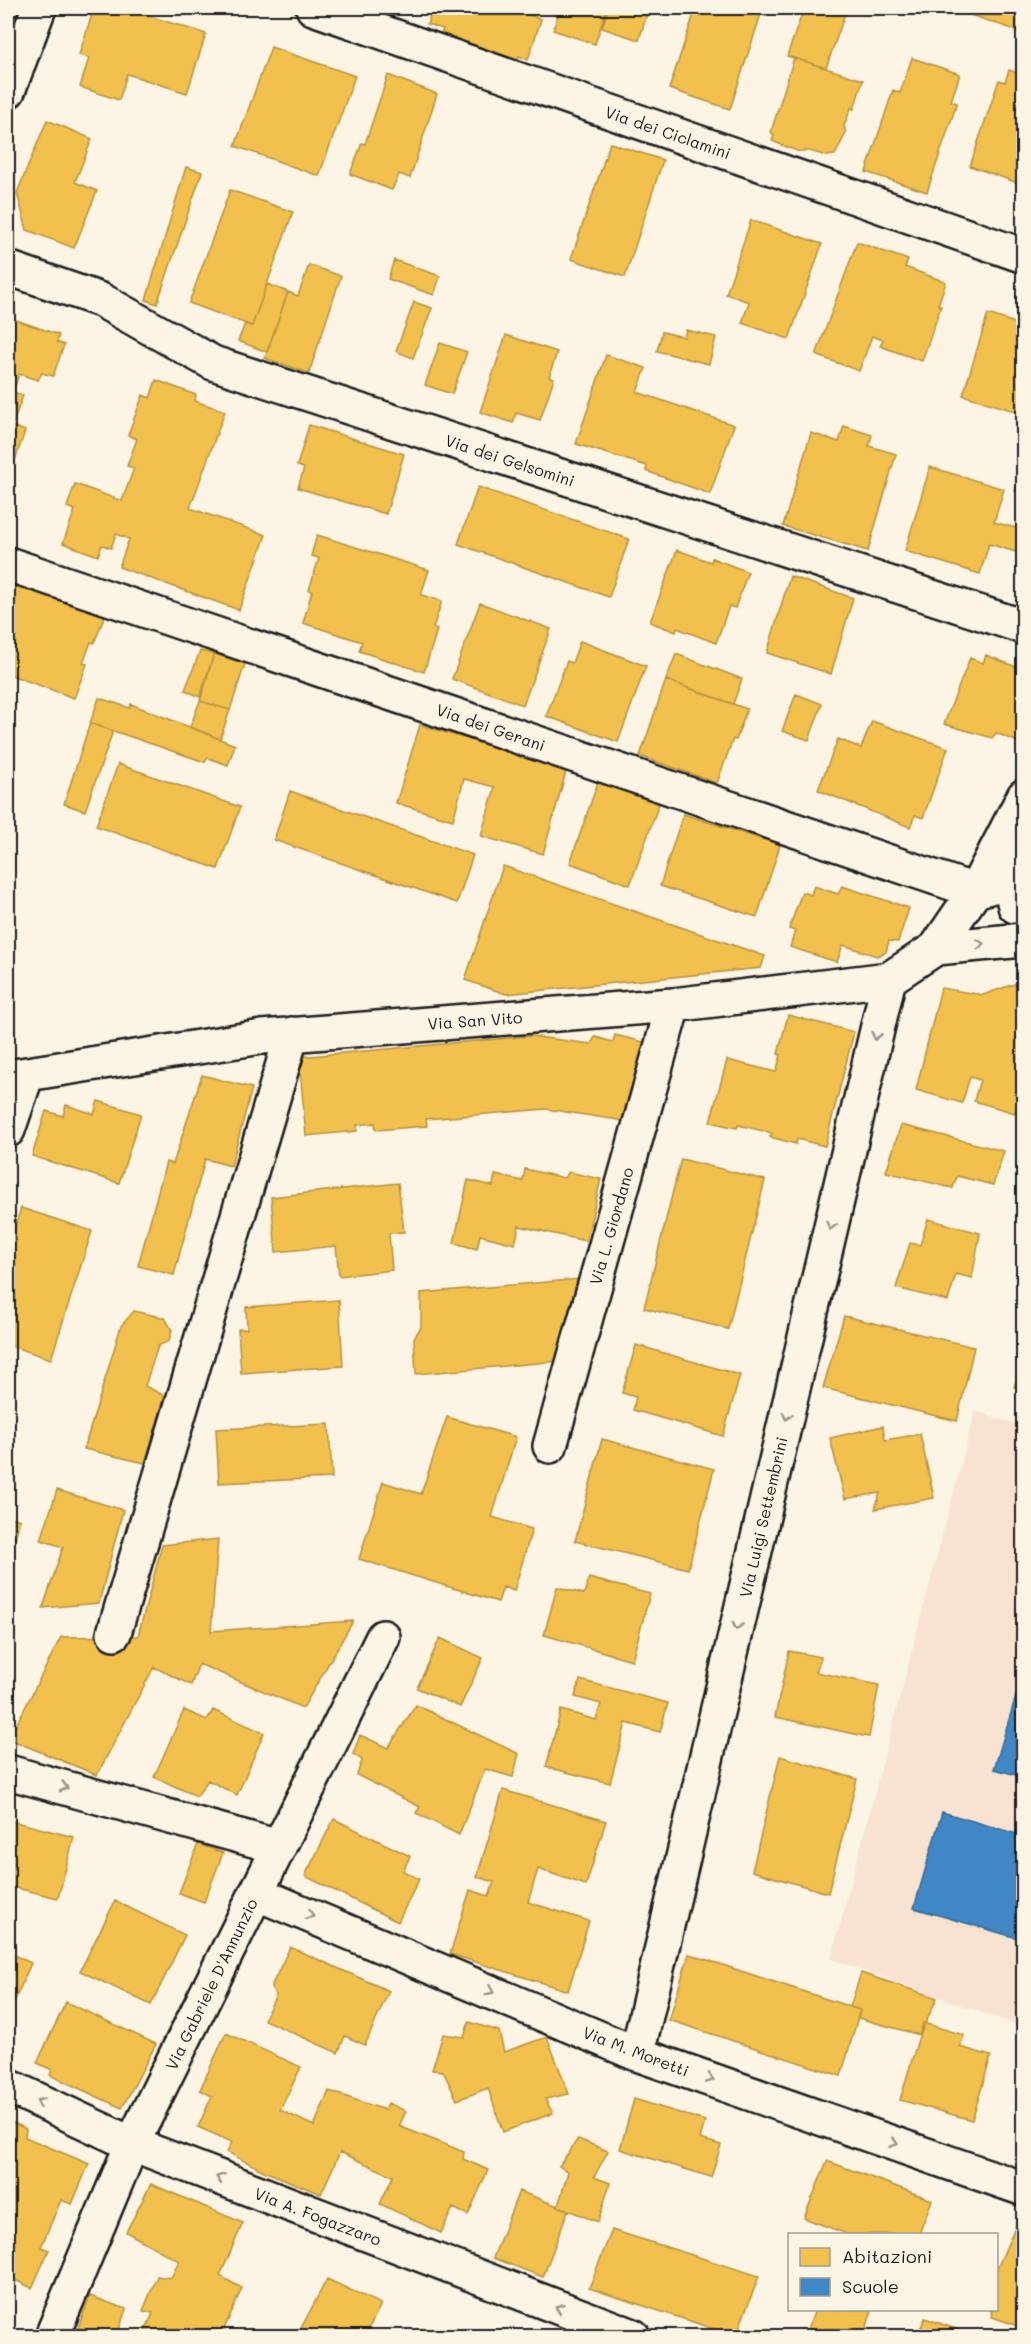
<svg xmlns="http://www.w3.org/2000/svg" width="1031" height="2344" font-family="Mali,sans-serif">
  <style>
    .built { fill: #f8e3d1 }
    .homes { fill: #f2c14e; stroke: #b2903f; stroke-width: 1.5 }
    .schools { fill: #3f88c5; stroke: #346892; stroke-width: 1.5 }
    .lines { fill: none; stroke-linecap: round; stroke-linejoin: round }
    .minor-casing { stroke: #1c1c1c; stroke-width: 38 }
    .minor { stroke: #fcf5e5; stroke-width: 33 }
    .oneway { stroke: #97938b }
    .labels { text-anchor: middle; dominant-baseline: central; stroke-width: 6; stroke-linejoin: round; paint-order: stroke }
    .street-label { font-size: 16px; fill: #1c1c1c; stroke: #fcf5e5 }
  </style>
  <rect width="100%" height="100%" fill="#fcf5e5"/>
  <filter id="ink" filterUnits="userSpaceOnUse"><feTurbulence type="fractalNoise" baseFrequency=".0167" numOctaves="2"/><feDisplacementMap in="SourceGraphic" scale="12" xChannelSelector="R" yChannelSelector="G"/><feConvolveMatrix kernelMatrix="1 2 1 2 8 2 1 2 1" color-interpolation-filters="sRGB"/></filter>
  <g filter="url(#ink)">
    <path class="built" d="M975,1411L1023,1426V2027L831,1959Z"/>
    <path class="homes" d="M94,8H148L146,15L206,34L187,93L127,74L119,100L80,87L89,58L79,55Z
      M433,8H522L520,12L541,19L528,60L519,56L516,63L440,37L443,29L427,24Z
      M560,8H607L595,44L553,30Z
      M608,8H649L639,40L602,28Z
      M696,8H763L730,109L669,89Z
      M804,8H847L826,68L787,56Z
      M950,8H1024V33Z
      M271,47L355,76L319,176L235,146Z
      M794,58L863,80L854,109L851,108L844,126L846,133L835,155L826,156L810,151H797L772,141L774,135L771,132Z
      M912,58L960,74L951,101L957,103L927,192L866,172L893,90L900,93Z
      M1009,70L1024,75V175L1021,174L1018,183L970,166L999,80L1005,82Z
      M388,75L437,94L410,178L399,174L392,190L350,174L362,143L365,144Z
      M47,120L92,139L75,182L97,191L74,248L27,230L17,193Z
      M610,143L663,160L625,277L571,259Z
      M186,167L202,172L157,304L146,300Z
      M230,190L293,212L252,326L189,303Z
      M751,220L822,244L789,339L742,323L749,302L726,294Z
      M857,242L908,260L905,267L946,282L938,305L941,306L922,361L880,346L883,340L872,336L859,371L816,355Z
      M394,260L440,276L434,295L388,279Z
      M309,265L341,276L309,373L265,358L288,292L298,296Z
      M267,284L288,292L267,352L238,341L245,324L252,326Z
      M414,302L432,308L413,358L396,351Z
      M988,314L1024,326V414L963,395Z
      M8,317L59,335L57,342L64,345L53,376L42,373L38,380L19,374L13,392L23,395L12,426L25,431L8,481Z
      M686,330L716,337L709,364L657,351L662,332L684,337Z
      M506,335L557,352L549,377L554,378L540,420L516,413L513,423L480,412Z
      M440,343L467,352L452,394L425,385Z
      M606,355L646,368L637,392L734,425L710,494L646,471L647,466L576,444Z
      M156,380L196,395L195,401L225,411L190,508L266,535L239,610L119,567L129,539L116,534L111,548L102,545L98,556L63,543L75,510L67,507L75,484L122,501L134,468L127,466L137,439L128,435L143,395L150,398Z
      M309,425L404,454L386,514L298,488L304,468L297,466Z
      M844,426L872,435L869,446L896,454L868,551L783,526L811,433L839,442Z
      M1024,466V494L1015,491Z
      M930,467L1004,489L994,522L1024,530L1019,553L989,544L980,574L905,551Z
      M478,487L629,539L609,597L458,544Z
      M317,535L429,570L421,595L442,601L433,628L437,630L424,672L359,651L362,642L303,623L312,591L309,590L319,558L311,556Z
      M677,550L711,562L712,558L748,572L735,608L729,606L716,643L677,628L676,632L650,622Z
      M8,574L41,586L38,592L54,598L56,594L106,613L94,643L91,642L83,663L87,664L74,698L8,674Z
      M790,576L853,598L831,674L767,653Z
      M480,603L551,629L523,705L452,679Z
      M580,641L646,666L618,742L546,716L567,661L572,663Z
      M200,651L214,654L200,697L185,690Z
      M214,654L245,664L230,710L200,701Z
      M676,654L742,679L733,704L666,680Z
      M986,655L1024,670V727L1018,742L996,733L992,738L944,724L970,658L983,663Z
      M666,680L747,709L736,740L733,739L717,783L640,756Z
      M796,694L822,704L809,740L782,731Z
      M99,698L130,708L131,704L235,745L228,765L208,758L205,762L90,723Z
      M200,701L230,710L220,739L190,727Z
      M872,721L948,748L923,818L915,815L910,827L818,790L838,739L861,748Z
      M90,723L113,731L85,811L64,804Z
      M420,725L567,768L543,854L481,836L495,787L464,779L453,820L396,803Z
      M118,764L240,807L218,869L96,826Z
      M599,779L660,801L630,885L570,863Z
      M290,791L473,855L457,903L274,840Z
      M683,814L780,845L757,917L660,886Z
      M503,866L765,956L761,968L506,994L465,980Z
      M814,886L838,894L842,886L909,908L898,942L889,941L886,952L877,956L843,945L837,962L790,947L795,931L789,929L802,892L811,895Z
      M1014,984L1024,987V1084L1015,1113L974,1101L980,1080L970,1077L962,1103L916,1090L941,988L983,995Z
      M788,1015L854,1032L825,1146L797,1139L796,1144L770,1137L772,1133L738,1125L737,1128L710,1122L727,1060L776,1072L781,1055L778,1054Z
      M615,1035L644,1042L645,1050L631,1122L546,1109L426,1119L427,1126L376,1130L375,1123L357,1125V1131L306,1136L299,1057L530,1036L591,1044L595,1037L613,1042Z
      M202,1075L252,1088L231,1166L205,1159L174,1275L138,1266L166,1162L173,1164Z
      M98,1101L141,1114L119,1183L32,1156L46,1111L63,1116L66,1105L94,1114Z
      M901,1125L1004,1151L993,1185L957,1176L953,1188L886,1172Z
      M681,1159L765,1180L728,1329L644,1308Z
      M525,1169L564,1178L569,1172L601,1179L586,1241L519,1226L515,1244L480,1235L477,1249L454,1243L468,1180L493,1186L495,1175L523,1181Z
      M398,1183L404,1232L389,1233L392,1270L339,1276L336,1246L276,1252L271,1197Z
      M21,1208L92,1231L51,1359L8,1345V1249Z
      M928,1219L980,1233L972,1278L956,1274L948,1301L896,1288L910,1243L920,1245Z
      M580,1279L560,1361L416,1374L414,1338L421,1327V1293Z
      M339,1300L343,1366L241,1373L238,1329H247L246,1307Z
      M134,1311L165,1318L172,1330L169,1341L158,1346L145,1386L165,1396L145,1463L84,1449L121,1326Z
      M844,1316L974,1347L957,1421L823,1388Z
      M636,1345L740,1375L723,1436L633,1410L636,1397L622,1393Z
      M1024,1358V1391L1014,1387Z
      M447,1417L516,1437L492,1517L532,1529L514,1591L503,1587L498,1602L359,1559L383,1482L421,1494Z
      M329,1424L332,1478L219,1483L216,1429Z
      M883,1426L885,1440L920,1434L934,1498L875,1509L880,1493L845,1499L830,1438Z
      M602,1439L714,1469L688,1569L575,1541Z
      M57,1490L123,1510L99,1603L43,1608L63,1547L41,1540Z
      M8,1516L20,1520L8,1564Z
      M218,1539L211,1631L353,1621L303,1708L199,1664L191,1685L154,1667L97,1775L9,1739L61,1637L138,1636L162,1545Z
      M589,1578L650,1594L632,1660L544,1635L557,1587L584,1594Z
      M440,1638L483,1658L460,1707L417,1688Z
      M789,1651L821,1657L816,1672L879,1685L869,1737L775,1717Z
      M580,1680L668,1703L660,1732L626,1723L610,1783L546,1767L561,1710L596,1720L601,1704L575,1697Z
      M416,1705L519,1754L513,1777L485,1769L459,1835L416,1813L420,1807L357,1775L362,1760L353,1754L360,1735L388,1748Z
      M184,1710L207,1720L213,1710L264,1733L237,1795L208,1780L197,1796L154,1777Z
      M780,1756L857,1779L828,1893L752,1871Z
      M503,1790L606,1821L586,1885L538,1869L528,1902L589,1921L568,1991L450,1954L470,1890L489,1896L494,1882L477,1877Z
      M334,1819L410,1856L403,1871L419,1879L398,1922L305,1876Z
      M8,1820L74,1837L58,1898L8,1886Z
      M198,1844L223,1853L204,1902L179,1893Z
      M115,1901L185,1935L151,2005L80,1971Z
      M290,1947L389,1991L365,2045L345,2036L338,2053L264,2020L276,1995L271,1987Z
      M8,1952L31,1963L8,2016Z
      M689,1954L860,2010L841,2076L669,2020Z
      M861,1973L937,1998L920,2035L858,2018L860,2010L850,2007Z
      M66,2002L156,2044L122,2108L50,2075L52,2070L37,2063Z
      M469,2022L499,2031L504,2052L547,2037L569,2094L545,2099L553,2113L503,2132L488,2088L457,2100L443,2071L432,2070L443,2034L464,2037Z
      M923,2023L964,2035L960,2047L991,2056L972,2120L900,2100Z
      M226,2033L301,2067L280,2110L314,2126L329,2091L385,2110L388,2103L406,2111L399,2126L464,2152L463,2159L488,2170L468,2215L453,2208L441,2233L380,2204L393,2176L340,2152L321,2194L264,2171L227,2152L232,2142L198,2127L212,2096L200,2090Z
      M634,2099L705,2121L700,2139L721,2145L711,2177L620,2149Z
      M8,2120L26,2129L25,2137L89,2164L72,2204L61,2200L41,2247L49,2250L32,2288L8,2277Z
      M578,2139L608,2151L594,2177L610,2183L598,2222L558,2206L568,2172L559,2166Z
      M827,2161L932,2200L919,2234H847L804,2218Z
      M151,2184L243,2223L220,2276L242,2288L221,2336H143L153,2313L143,2311L157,2276L171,2278L179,2261L126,2232Z
      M519,2191L568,2210L543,2277L493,2258Z
      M1024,2207V2328L992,2317L991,2310H996V2271Z
      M612,2230L759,2276L736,2336L589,2288Z
      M327,2279L381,2304L365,2336H297Z
      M90,2296L126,2309L117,2336H104L78,2328Z
      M815,2310H872L864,2336H805Z
      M925,2318L975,2336H917Z"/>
    <path class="schools" d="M1023,1673H1024V1777L994,1769Z
      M942,1812L1024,1836V1940L914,1908Z"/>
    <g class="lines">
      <g class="minor-casing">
        <path id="minor" d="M313,8L1024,256
          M8,91L39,8
          M8,268L101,300L213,363L1024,627
          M8,564L975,891L1000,884L1024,872
          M1004,858L1015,906
          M936,948L1024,940
          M8,1077L262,1037L673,1005L889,979L936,948L975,891L1024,796
          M8,1130L27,1074
          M550,1446L673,1005
          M114,1633L292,1034
          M8,1772L279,1847
          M256,1893L637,2054L1024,2189
          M637,2054L889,979
          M8,2086L132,2144L633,2336
          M52,2336L132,2144L383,1637"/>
      </g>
      <use href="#minor" class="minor"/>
    </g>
    <defs><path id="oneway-chevron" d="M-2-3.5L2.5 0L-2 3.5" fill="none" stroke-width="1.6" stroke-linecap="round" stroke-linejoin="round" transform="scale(1.5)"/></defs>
    <g class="oneway">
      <use href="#oneway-chevron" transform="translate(980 944) rotate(-5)"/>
      <use href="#oneway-chevron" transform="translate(876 1036) rotate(103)"/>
      <use href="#oneway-chevron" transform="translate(831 1226) rotate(103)"/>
      <use href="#oneway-chevron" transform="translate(787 1416) rotate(103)"/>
      <use href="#oneway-chevron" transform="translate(737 1626) rotate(103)"/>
      <use href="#oneway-chevron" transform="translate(64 1787) rotate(15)"/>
      <use href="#oneway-chevron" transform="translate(310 1915) rotate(23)"/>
      <use href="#oneway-chevron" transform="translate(490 1991) rotate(23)"/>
      <use href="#oneway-chevron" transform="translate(710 2079) rotate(19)"/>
      <use href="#oneway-chevron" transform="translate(40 2102) rotate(-155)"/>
      <use href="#oneway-chevron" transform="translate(894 2143) rotate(19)"/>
      <use href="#oneway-chevron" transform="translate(220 2178) rotate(-159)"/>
      <use href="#oneway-chevron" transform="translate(559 2308) rotate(-159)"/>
    </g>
  </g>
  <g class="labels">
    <g class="street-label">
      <text transform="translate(668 132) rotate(19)">Via dei Ciclamini</text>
      <text transform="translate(510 460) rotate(18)">Via dei Gelsomini</text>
      <text transform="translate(491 727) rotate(19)">Via dei Gerani</text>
      <text transform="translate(475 1020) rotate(-4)">Via San Vito</text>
      <text transform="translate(611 1226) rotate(-74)">Via L. Giordano</text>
      <text transform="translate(763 1517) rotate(-77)">Via Luigi Settembrini</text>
      <text transform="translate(211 1984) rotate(-64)">Via Gabriele D'Annunzio</text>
      <text transform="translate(636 2051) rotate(21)">Via M. Moretti</text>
      <text transform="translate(318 2216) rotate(21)">Via A. Fogazzaro</text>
    </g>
  </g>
  <rect width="1031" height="2344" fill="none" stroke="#fcf5e5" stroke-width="30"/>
  <rect x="15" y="15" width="1001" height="2314" fill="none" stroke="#1c1c1c" stroke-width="2" filter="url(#ink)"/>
  <rect x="788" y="2233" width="210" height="78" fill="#fcf5e5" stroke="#a29e95" stroke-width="1.5"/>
  <rect x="800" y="2248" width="30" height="18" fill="#f2c14e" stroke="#a29e95" stroke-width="1.5"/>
  <text x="842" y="2263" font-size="18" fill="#1c1c1c">Abitazioni</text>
  <rect x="800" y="2278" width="30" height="18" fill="#3f88c5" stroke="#a29e95" stroke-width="1.5"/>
  <text x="842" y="2293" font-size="18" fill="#1c1c1c">Scuole</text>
</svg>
